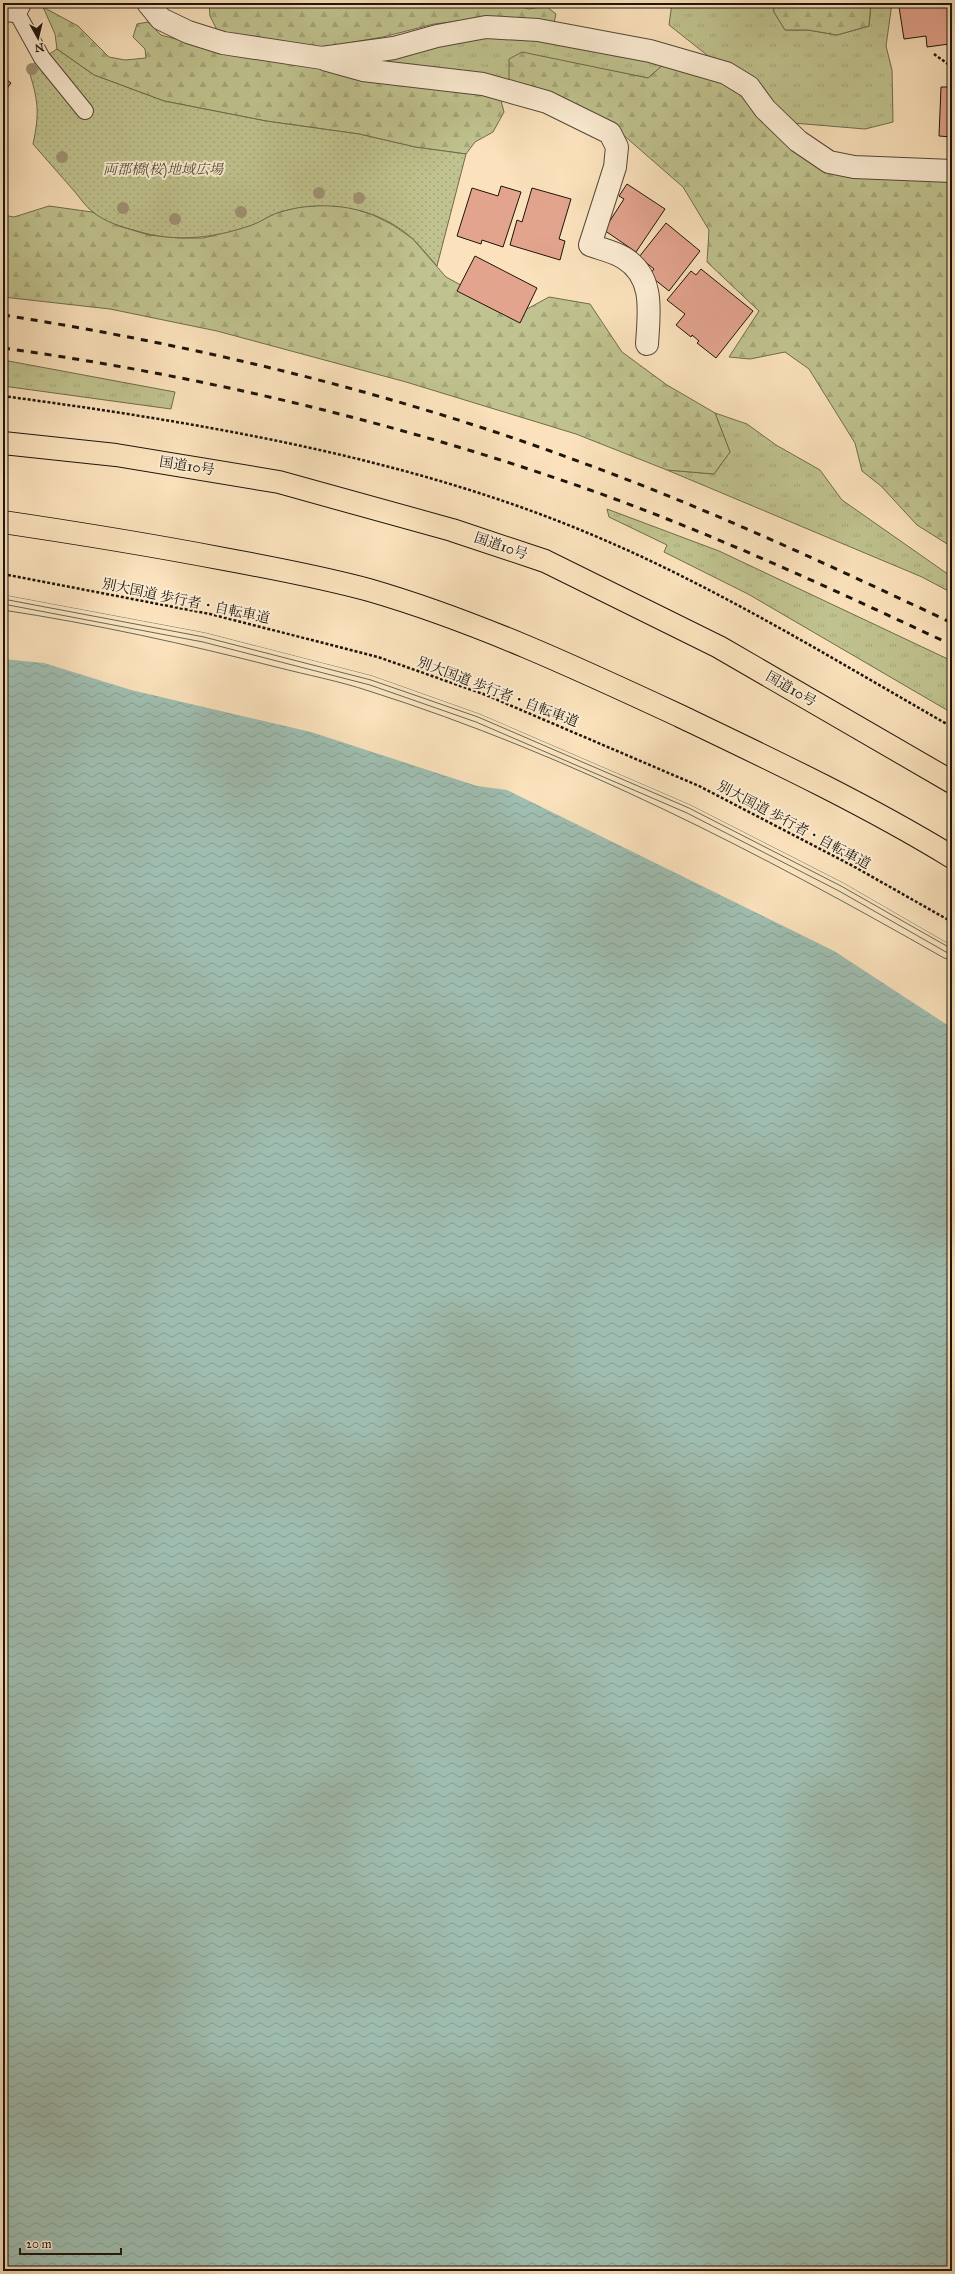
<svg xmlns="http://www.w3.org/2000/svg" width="955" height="2274" font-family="'IM FELL Great Primer','Noto Serif JP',serif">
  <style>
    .grass { fill: url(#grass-tufts); stroke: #6e6c4e }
    .forest { fill: url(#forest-firs); stroke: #6e6c4e }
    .park { fill: url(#park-dots); stroke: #6e6c4e }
    .water { fill: url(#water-waves); stroke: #6b7a6f }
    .pier { fill: #fbe2bc }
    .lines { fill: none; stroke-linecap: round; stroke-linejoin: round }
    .shore { stroke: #5e6a5e; stroke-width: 1 }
    .building { fill: #e3a48e; stroke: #1d150c }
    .lane-casing { stroke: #544838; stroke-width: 18 }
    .street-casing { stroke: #544838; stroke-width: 24 }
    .highway-casing { stroke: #1d150c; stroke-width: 24 }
    .path { stroke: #1d150c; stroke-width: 2.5; stroke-dasharray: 3 2; stroke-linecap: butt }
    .lane { stroke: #fcecd3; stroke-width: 16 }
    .street { stroke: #fcecd3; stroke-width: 22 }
    .highway { stroke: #fbe2bc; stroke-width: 22 }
    .rail { stroke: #1d150c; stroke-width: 3; stroke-dasharray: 7 7; stroke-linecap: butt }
    .tree { fill: #a09374 }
    .labels { text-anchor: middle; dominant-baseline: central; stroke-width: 4; stroke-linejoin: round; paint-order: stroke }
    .park-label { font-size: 14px; font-style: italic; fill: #56523a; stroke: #fcecd3 }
    .street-label { font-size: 14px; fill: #1d150c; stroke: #fcecd3 }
  </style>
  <defs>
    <pattern id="grass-tufts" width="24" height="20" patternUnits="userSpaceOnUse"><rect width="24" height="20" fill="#c0c38f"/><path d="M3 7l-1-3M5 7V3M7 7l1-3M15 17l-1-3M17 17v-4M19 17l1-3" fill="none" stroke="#a5a77a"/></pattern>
    <pattern id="forest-firs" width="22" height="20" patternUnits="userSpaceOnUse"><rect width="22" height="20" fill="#c0c38f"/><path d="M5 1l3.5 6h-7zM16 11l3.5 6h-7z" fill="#a5a77a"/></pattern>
    <pattern id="park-dots" width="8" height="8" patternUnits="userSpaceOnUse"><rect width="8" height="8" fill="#c0c38f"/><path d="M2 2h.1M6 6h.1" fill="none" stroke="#a5a77a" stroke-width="1.8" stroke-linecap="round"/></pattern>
    <pattern id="water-waves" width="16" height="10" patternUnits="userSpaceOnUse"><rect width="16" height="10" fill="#9fbeb1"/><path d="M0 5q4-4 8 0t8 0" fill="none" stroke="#88a297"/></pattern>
  </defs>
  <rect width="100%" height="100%" fill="#fbe2bc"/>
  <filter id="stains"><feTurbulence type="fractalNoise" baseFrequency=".005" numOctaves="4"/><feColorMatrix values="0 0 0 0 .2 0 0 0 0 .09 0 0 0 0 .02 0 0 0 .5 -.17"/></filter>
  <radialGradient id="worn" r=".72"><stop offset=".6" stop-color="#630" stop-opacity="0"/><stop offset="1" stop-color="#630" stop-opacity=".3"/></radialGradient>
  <path class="grass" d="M672,3H773L774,12L785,30H808L837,35L869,26L871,3H892L886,46L892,70L893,122L865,129L793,123L669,25Z
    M487,37L545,39L664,64L648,78L522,53L509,81L352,62L458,38Z
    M3,360L175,392L171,409L3,386Z
    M715,413L747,424L776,445L820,470L842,500L952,577V593L922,577L667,470L714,474L730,452Z
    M607,509L719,551L952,661V713L748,594L664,552L667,545L609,517Z"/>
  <path class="forest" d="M209,3H509L529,9L546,6L556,14L554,23L484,18L434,24L383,37L319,48L219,34L210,16Z
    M773,3H871L869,26L837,35L808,30H785L774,12Z
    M43,7L78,26L109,57L125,60L146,58L145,49L133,37L137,24L148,22L161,35L223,52L500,97L504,112L493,132L475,142L466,154L415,147L359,134L266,121L164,101L94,75L57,49L55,34Z
    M522,52L648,78L664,64L723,83L739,92L764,123L789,147L815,166L845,175L952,180V547L917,525L881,486L862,471L855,443L809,369L785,352L750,359L729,357L759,311L707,262L709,230L683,187L621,133L509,81V59Z
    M324,205L348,207L371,214L393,225L413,239L446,277L516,315L549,297L590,304L622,352L667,385L715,413L730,452L714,474L667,470L576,434L406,382L217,331L110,309L3,297V215L14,217L49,206L92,212L119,226L149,235L179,238H204L254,224L276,213L299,207Z"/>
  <path class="park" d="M57,49L94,75L164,101L266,121L359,134L415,147L466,154L437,266C429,257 421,247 413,239C377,206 322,198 277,213C268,216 261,222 252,225C215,238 176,243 137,231C122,227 105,222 93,212C86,207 80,198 75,192C61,176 47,160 33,144C40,112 38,99 28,68Z"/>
  <path class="water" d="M3,595L205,633L372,676L479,714L690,805L843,883L952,946V2271H3Z"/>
  <path class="pier" d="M3,595L205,633L372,676L479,714L690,805L843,883L952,946V1028L834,951L507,790L477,786L311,732L131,690L44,663L3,659Z"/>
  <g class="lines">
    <path class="shore" d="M3,599L204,637L371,680L478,717L689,808L841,886L952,949
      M3,604L203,642L370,685L476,722L687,813L839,891L946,952L952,954
      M3,610C95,624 186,644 276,667C307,675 339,681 369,691C571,755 760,853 944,958L952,960"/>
  </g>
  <path class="building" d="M931,3H952V35L948,36L949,44L927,47L926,36L904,39L899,7Z
    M3,77L11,83L3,94Z
    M941,87H952V137L939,136Z
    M627,184L665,209L636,252L604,230L624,199L619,196Z
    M501,186L521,192L503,247L482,240L481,244L457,236L472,188L498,196Z
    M532,188L571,199L559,239L565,241L560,260L510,245L517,220L522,222Z
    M666,223L700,251L669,291L649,275L654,269L639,257Z
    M475,256L537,288L520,323L457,291Z
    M701,269L753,311L716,358L697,343L699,341L692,335L691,337L676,325L685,314L667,300L691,271L696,275Z"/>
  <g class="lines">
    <g class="lane-casing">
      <path id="lane" d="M16,11L42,58L85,111"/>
    </g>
    <g class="street-casing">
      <path id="street" d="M148,3L161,19L188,32L223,43L322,58L394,48L437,36L486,27L538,30L650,51L726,73L749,87L765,109L798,141L829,162L854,167L952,171
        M3,10L16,11L20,3
        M327,60L363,70L483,84L547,102L610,133L617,147L615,167L590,245C601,249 615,252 624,258C655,277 649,312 647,344"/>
    </g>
    <g class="highway-casing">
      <path id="highway" d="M3,443L116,455L279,482L452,530L545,561L719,647L952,782
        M3,522C77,533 151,545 224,559C273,568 321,577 369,590C476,621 579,669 680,716C772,760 865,804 952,857"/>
    </g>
    <path class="path" d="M934,54L952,67
      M3,396C196,422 402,456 583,531C712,584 831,658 952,727
      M3,574L210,614L378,657L486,695L699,786L853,866L952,922"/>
    <use href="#lane" class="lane"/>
    <use href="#street" class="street"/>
    <use href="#highway" class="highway"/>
    <path class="rail" d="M3,315C200,346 396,393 583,463C709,509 831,566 952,623
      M3,348C197,375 388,420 573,484C703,529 828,587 952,645"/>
  </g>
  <g class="tree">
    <circle cx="32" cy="69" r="6"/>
    <circle cx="62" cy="157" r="6"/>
    <circle cx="319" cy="193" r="6"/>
    <circle cx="359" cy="198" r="6"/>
    <circle cx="123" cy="208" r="6"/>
    <circle cx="241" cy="212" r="6"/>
    <circle cx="175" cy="219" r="6"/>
  </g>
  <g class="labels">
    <g class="park-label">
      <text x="163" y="169">両郡橋(桜)地域広場</text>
    </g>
    <g class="street-label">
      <text transform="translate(187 466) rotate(9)">国道10号</text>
      <text transform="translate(501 546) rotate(19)">国道10号</text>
      <text transform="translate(186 601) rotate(12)">別大国道 歩行者・自転車道</text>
      <text transform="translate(791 689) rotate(30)">国道10号</text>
      <text transform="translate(498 692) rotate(21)">別大国道 歩行者・自転車道</text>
      <text transform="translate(794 825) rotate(28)">別大国道 歩行者・自転車道</text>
    </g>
  </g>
  <rect width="955" height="2274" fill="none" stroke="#fbe2bc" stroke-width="16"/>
  <rect x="4" y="4" width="947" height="2266" fill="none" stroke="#1d150c" stroke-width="2"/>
  <rect x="8" y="8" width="939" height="2258" fill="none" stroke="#1d150c"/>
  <g transform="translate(38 38) rotate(172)" stroke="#fcecd3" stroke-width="3" paint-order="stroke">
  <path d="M0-3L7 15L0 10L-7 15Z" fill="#1d150c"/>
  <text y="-6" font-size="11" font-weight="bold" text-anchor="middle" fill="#1d150c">N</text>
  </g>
  <path d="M20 2248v6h101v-6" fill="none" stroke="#1d150c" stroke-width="2"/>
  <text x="26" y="2248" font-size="12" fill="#1d150c" stroke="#fcecd3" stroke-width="3" paint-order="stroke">20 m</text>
  <rect width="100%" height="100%" filter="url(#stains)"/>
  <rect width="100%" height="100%" fill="url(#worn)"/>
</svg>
